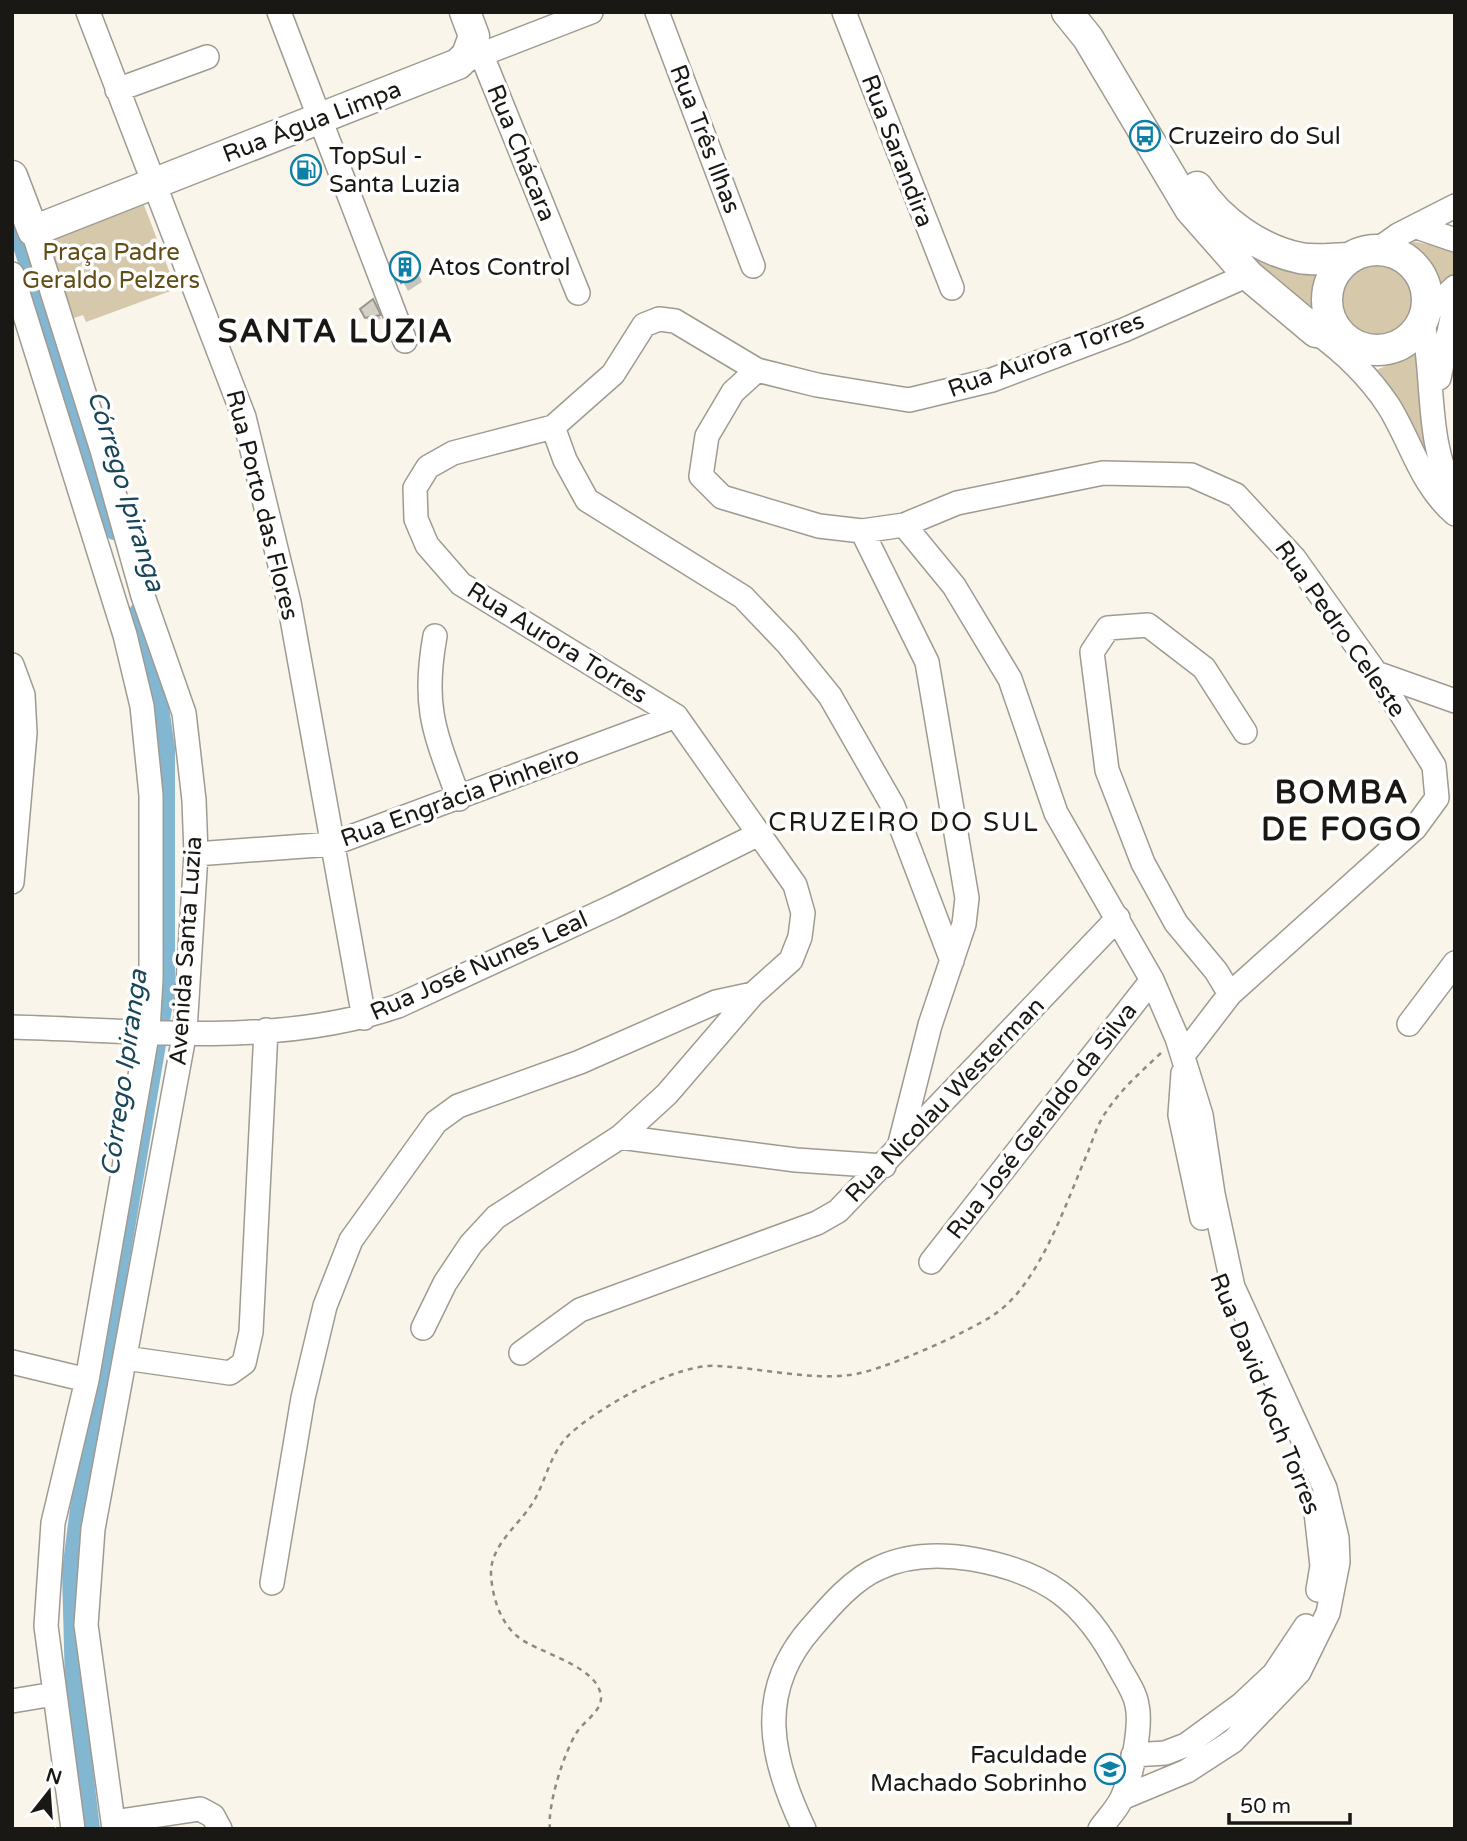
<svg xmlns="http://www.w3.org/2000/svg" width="1467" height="1841" font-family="'Varela Round',sans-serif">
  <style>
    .green { fill: #d5c8ab }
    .shadow { fill: #0003 }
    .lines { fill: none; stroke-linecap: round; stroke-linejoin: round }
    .canal { stroke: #83b7d1; stroke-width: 18 }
    .building { fill: #d4d0c6; stroke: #99958c; stroke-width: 2 }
    .minor-casing { stroke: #9f9b92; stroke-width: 26 }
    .major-casing { stroke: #9f9b92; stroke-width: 33 }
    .path { stroke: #8d8a83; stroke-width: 2.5; stroke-dasharray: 5 5; stroke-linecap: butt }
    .minor { stroke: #fff; stroke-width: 23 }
    .major { stroke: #fff; stroke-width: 30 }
    .labels { text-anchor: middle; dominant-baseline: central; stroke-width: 7; stroke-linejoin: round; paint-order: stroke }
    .street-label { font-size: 24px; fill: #191814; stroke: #fff }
    .poi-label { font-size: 24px; fill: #191814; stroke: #fff; text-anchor: start }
    .park-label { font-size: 24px; fill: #624d15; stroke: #fff }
    .water-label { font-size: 26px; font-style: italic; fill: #1a4659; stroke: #fff }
    .neighbourhood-label { font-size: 26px; letter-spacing: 2px; fill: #191814; stroke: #fff }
    .district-label { font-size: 32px; font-weight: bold; letter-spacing: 2px; fill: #191814; stroke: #fff }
  </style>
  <rect width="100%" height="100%" fill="#f9f5eb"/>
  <path class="green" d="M1191,190L1323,265L1317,290L1320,317L1250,264Z
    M144,205L176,289L86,322L83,315L74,318L46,241Z
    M1412,241L1455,250V275L1442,291C1437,272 1411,248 1412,241Z
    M1339 300a41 41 0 1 1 82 0a41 41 0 1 1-82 0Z
    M1416,354L1433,470L1397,400L1376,370Z"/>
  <path class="shadow" d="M411,257L422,282L408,291L393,263Z
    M373,302L381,319L368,321L362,309Z"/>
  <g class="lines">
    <path class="canal" d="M12,215L114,531
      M91,1829L74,1685L71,1571L80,1501L166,991V748L154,667L138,612"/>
  </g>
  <path class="building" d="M412,255L418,273L401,283L391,262Z
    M373,299L381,315L365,318L360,309Z"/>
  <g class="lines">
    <g class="minor-casing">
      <path id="minor" d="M88,12L244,417L289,602L364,1018
        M279,12L405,341
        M657,12L753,266
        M844,12L952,288
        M474,36L578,293
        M467,60L591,12
        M117,90L207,57
        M1417,227L1455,240
        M33,231L102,450L143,596L184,713L194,800L196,854L185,1031L93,1529L86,1625L114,1829
        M1377,250L1398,235L1455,206
        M12,274L125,635L142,706L151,795V979L148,1030L87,1380L53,1523L46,1626L73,1829
        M1426,314L1455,287
        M1423,323C1435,380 1425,443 1455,496
        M1316,332C1345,353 1368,375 1388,405C1411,441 1420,484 1455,514
        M757,370L733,392L707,436L701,476L722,497L819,526L862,531L904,525L957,503L1103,473L1191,475L1236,495L1294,558L1376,673L1434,766L1437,798L1415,828L1230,994L1184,1054
        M1439,378L1455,304
        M553,427L565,460L587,500L743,597L787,643L830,696L893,806L952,961
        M904,525L954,586L1010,679L1056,813L1152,980L1177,1038L1201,1115L1213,1194L1233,1287L1325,1488L1337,1538L1338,1562L1328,1613L1299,1672L1233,1741L1187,1771L1122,1798
        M862,531L927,662L967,898L964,924L930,1025L899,1147
        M435,636C422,708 435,733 459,799
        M12,665L23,695L25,733L12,882
        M1376,673L1455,701
        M196,854L332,844L676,716
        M1230,994L1216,971L1176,923L1143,863L1107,770L1092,652L1108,628L1148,625L1204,668L1245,732
        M1409,1024L1455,963
        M12,1027C138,1030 277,1048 398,1006L614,906L759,834
        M1183,1073L1180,1115L1202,1218
        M620,1137L796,1160L884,1166
        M931,1262L1152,980
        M423,1328L445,1283L471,1244L496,1217L620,1137L667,1094L753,994L791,960L800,937L803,913L795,885L676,716L461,584L427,545L416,519L415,488L428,467L453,453L553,427L613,374L644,325L659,319L675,321L757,370L817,385L909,400L992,380L1124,330L1248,275
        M521,1353L580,1310L817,1223L838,1211L1118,918
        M125,1358L230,1373L244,1363L251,1332L266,1030
        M12,1362L87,1380
        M1315,1503L1322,1566L1318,1590
        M272,1583L303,1398L325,1306L351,1240L436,1122L458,1106L580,1062L716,1002L753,994
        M12,1701L54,1694
        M1133,1755L1165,1753L1186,1745L1242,1704L1274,1674L1306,1626
        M113,1822L200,1809L213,1816L220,1829
        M804,1829C770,1758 755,1691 812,1627C830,1606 853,1579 879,1568C909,1554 941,1554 972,1559C1046,1572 1084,1600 1119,1667C1125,1678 1135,1692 1137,1705C1142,1726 1131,1779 1122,1798C1117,1809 1107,1819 1100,1829"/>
    </g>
    <g class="major-casing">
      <path id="major" d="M1067,12L1088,38L1190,209L1248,275L1316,332L1342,336
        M12,176L33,231L458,64L467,55L474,36L465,12
        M1197,187C1219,221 1260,250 1300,258C1316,261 1334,258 1350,258
        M1327 300a50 50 0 1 1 100 0a50 50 0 1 1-100 0Z"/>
    </g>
    <path class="path" d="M550,1829C547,1806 564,1752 577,1732C584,1721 602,1711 601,1697C599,1665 536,1653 517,1636C500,1622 492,1596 491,1574C490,1544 522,1523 535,1499C547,1477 551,1451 571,1433C601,1406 677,1363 717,1366C761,1368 806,1380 850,1375C880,1372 969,1332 995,1314C1041,1282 1066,1202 1088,1152C1093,1139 1098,1123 1106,1112C1121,1089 1142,1071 1162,1052"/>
    <use href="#minor" class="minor"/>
    <use href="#major" class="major"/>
  </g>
  <defs>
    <g id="bus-ring" transform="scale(1.575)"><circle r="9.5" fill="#fff" stroke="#0e80a7" stroke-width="1.5"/><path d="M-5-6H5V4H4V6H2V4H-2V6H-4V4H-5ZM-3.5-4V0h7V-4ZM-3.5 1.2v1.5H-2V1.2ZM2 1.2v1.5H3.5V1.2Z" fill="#0e80a7"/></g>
    <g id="fuel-ring" transform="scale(1.575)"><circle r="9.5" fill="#fff" stroke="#0e80a7" stroke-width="1.5"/><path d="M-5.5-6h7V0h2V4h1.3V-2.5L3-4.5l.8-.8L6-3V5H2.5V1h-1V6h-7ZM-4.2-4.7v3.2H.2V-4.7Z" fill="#0e80a7"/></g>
    <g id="building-ring" transform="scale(1.575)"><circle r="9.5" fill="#fff" stroke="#0e80a7" stroke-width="1.5"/><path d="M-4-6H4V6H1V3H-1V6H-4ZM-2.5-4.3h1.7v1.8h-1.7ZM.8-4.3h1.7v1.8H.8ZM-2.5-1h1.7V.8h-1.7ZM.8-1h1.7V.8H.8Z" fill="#0e80a7"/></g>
    <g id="school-ring" transform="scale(1.575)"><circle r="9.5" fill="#fff" stroke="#0e80a7" stroke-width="1.5"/><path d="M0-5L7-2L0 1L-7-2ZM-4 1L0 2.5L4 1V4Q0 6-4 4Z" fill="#0e80a7"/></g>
  </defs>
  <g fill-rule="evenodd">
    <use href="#bus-ring" x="1145" y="136"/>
    <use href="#fuel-ring" x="306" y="170"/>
    <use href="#building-ring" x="405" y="267"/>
    <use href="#school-ring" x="1110" y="1769"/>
  </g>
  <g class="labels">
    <g class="street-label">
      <text transform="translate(312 122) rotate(-21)">Rua Água Limpa</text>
      <text transform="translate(705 139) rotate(69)">Rua Três Ilhas</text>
      <text transform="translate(897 151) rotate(69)">Rua Sarandira</text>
      <text transform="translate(521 153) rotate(68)">Rua Chácara</text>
      <text transform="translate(1046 355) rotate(-20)">Rua Aurora Torres</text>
      <text transform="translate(262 505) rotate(76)">Rua Porto das Flores</text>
      <text transform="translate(1340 629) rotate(55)">Rua Pedro Celeste</text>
      <text transform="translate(557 643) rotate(32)">Rua Aurora Torres</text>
      <text transform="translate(460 797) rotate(-20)">Rua Engrácia Pinheiro</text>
      <text transform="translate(186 951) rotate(-86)">Avenida Santa Luzia</text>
      <text transform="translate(479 966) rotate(-24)">Rua José Nunes Leal</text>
      <text transform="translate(945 1100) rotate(-46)">Rua Nicolau Westerman</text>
      <text transform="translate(1042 1121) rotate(-52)">Rua José Geraldo da Silva</text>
      <text transform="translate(1265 1394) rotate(68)">Rua David Koch Torres</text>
    </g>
    <g class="poi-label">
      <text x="1168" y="136">Cruzeiro do Sul</text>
      <text x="329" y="156">TopSul -<tspan x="329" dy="28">Santa Luzia</tspan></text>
      <text x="428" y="267">Atos Control</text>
      <text x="1087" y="1755" text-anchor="end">Faculdade<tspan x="1087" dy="28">Machado Sobrinho</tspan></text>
    </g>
    <g class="park-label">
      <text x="111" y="252">Praça Padre<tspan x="111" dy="28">Geraldo Pelzers</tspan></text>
    </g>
    <g class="water-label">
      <text transform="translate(126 491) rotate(73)">Córrego Ipiranga</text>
      <text transform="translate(124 1073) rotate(-82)">Córrego Ipiranga</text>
    </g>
    <g class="neighbourhood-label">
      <text x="904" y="822">CRUZEIRO DO SUL</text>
    </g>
    <g class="district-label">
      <text x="336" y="332">SANTA LUZIA</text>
      <text x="1342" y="793">BOMBA<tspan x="1342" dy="37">DE FOGO</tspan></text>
    </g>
  </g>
  <rect width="1467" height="1841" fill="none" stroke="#191814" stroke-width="28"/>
  <g transform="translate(49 1792) rotate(17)" stroke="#ffffff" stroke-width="5" paint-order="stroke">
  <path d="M0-5L12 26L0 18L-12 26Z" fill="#191814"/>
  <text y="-10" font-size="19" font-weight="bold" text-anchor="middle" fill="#191814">N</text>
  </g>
  <path d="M1229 1813v10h121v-10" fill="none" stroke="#191814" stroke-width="3.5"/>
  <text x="1240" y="1813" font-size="21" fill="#191814" stroke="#ffffff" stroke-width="5" paint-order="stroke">50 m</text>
</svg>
